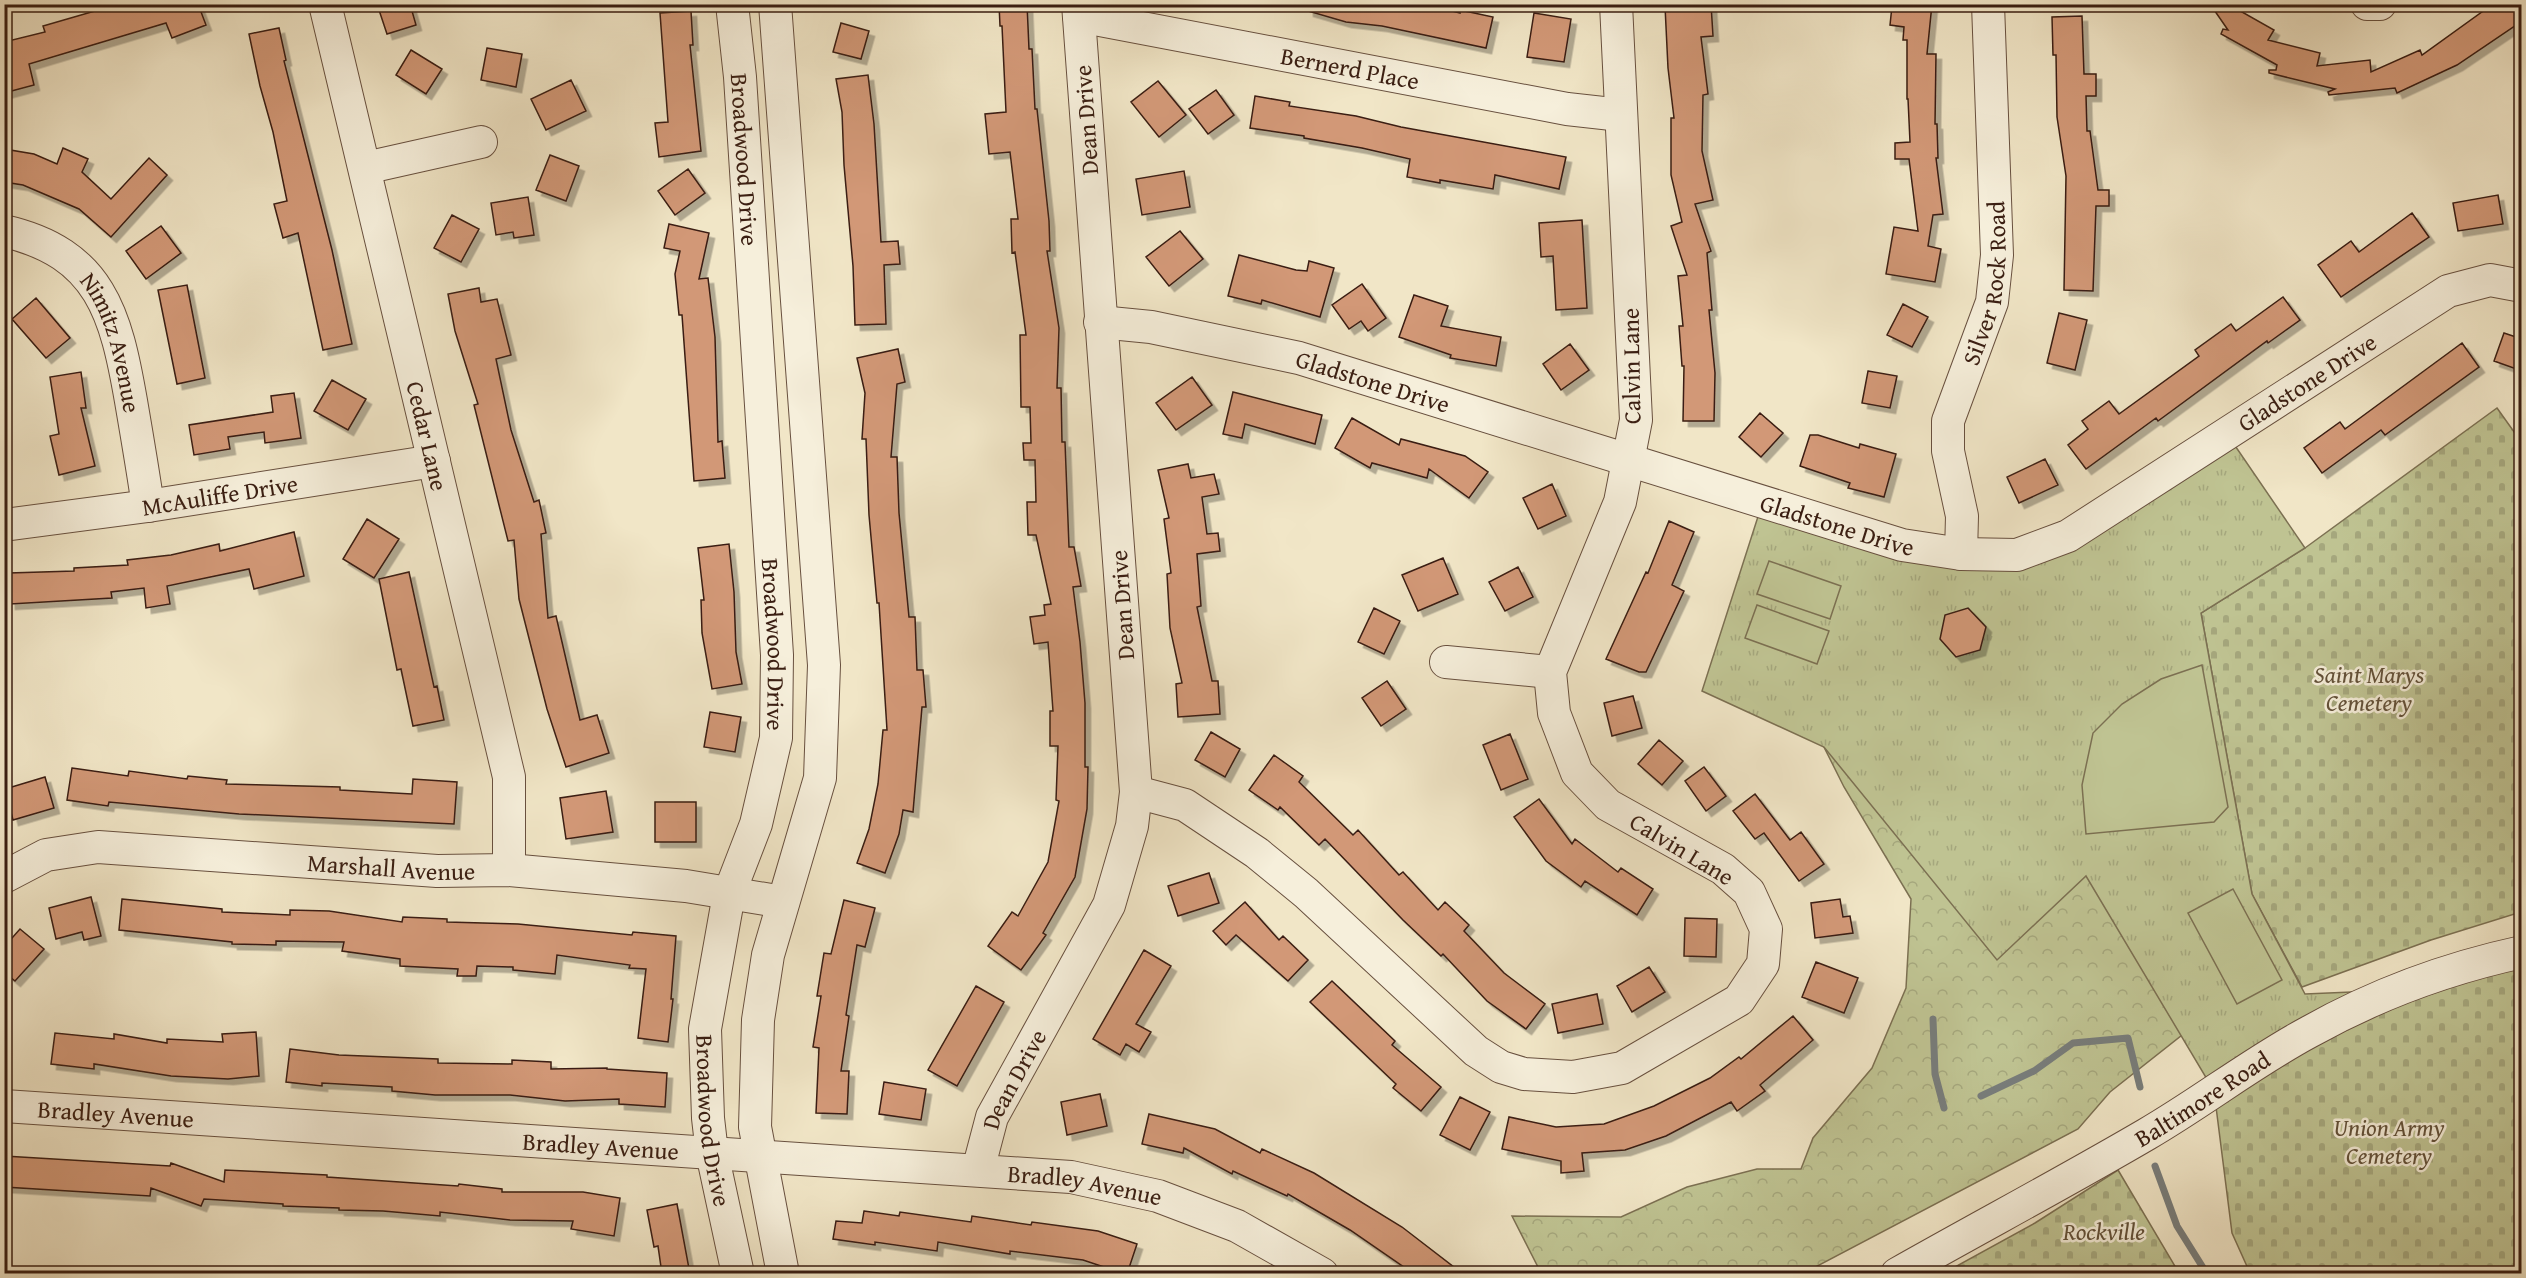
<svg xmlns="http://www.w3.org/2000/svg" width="2526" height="1278" font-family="'Gentium Book Plus',serif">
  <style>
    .forest { fill: url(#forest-crowns); stroke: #7c7052; stroke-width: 1.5 }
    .cemetery { fill: url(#cemetery-stones); stroke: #7c7052; stroke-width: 1.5 }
    .park { fill: url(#park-tufts); stroke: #7c7052; stroke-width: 1.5 }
    .pitch { fill: #bfc392; stroke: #7c7052; stroke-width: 1.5 }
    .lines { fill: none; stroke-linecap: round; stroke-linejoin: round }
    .stream { stroke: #787d7b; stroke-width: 7 }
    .building { fill: #d29877; stroke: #3a1e12; stroke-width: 1.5; filter: url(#shadow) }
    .minor-casing { stroke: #68503f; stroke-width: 34 }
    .minor { stroke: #f6efdb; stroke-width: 32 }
    .labels { text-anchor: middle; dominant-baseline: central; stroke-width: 5; stroke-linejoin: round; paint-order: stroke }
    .street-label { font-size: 24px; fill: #3a1e12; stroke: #f6efdb }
    .park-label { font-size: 24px; font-style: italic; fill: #625038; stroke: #f6efdb }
  </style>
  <defs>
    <pattern id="forest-crowns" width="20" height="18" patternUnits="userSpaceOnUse" patternTransform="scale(1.5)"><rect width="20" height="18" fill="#bfc392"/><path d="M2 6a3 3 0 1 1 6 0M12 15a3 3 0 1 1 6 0" fill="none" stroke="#a5a77d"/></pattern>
    <pattern id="cemetery-stones" width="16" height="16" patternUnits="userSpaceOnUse" patternTransform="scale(1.5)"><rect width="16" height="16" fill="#bfc392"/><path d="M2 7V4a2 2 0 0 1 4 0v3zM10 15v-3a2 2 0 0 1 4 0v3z" fill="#a5a77d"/></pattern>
    <pattern id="park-tufts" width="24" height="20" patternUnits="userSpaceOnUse" patternTransform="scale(1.5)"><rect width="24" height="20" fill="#bfc392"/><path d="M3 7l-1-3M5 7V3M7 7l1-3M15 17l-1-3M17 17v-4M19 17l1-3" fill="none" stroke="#a5a77d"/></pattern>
    <filter id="shadow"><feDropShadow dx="5.5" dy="5.5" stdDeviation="0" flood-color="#0004"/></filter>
  </defs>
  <rect width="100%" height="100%" fill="#f1e6c7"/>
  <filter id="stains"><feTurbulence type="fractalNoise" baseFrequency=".00333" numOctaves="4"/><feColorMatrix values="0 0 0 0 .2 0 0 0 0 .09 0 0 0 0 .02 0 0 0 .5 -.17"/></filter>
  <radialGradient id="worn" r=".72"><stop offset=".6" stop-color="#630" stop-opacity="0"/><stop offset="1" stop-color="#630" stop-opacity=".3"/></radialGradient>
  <path class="forest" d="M1968,684L2201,1020L2110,1092L2078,1129L1804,1273H1541L1512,1216L1621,1217L1687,1187L1757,1169H1801L1813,1138L1872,1068L1906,988L1911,899L1844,787L1824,747Z"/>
  <path class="cemetery" d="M2497,408L2522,443L2521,912L2431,940L2302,987L2252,894L2201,613L2305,548Z
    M2521,952V1273H2250L2232,1233L2214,1091L2308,1032Z
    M2118,1170L2179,1273H1944L2035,1223Z"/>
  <path class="park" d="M2227,434L2305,548L2201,613L2252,894L2305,994L2399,990L2214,1091L2086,876L1997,960L1824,747L1702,691L1763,501L2017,555Z"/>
  <path class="pitch" d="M1769,561L1841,586L1830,619L1757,594Z
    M1757,605L1829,631L1817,664L1745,638Z
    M2202,665L2228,807L2214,822L2086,834L2082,785L2093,733L2122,704L2161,679Z
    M2233,889L2282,980L2237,1004L2188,913Z"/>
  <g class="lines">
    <path class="stream" d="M1933,1019L1935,1074L1944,1108
      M1981,1096L2034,1071L2073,1043L2128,1038L2140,1087
      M2155,1166L2177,1226L2207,1274"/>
  </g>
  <path class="building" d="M119,4H198L206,25L172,38L166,23L29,64L34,85L4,93V42L45,32L43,26Z
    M377,4H410L416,25L387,34Z
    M999,4H1027L1029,49H1032L1035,109H1037L1049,221L1050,251H1047L1059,328L1057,388H1061L1062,442H1065L1069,547H1074L1081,586L1073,587L1080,642L1085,703V767H1088L1087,809L1075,877L1043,933L1046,935L1021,970L988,946L1012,912L1018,916L1048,862L1059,801L1056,800L1058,746H1050V711H1053L1048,642L1034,644L1030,617L1045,615L1044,605L1051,604L1036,535H1028L1027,502H1036L1035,460H1024L1023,443H1031L1030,407H1021L1020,335H1026L1015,252L1012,253L1011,219H1018L1010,152L989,154L985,114L1006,112L1002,26H1000Z
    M1308,4H1425L1460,13V10L1493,17L1486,48L1382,26L1346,22L1308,11Z
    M1711,4L1713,36L1701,37L1708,94L1703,95L1702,151L1713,200L1695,204L1711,251L1707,253L1712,310H1709L1715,373L1714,421H1683L1684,366H1682L1679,326H1683L1678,276L1687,275L1671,226L1682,222L1671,175V118H1674L1668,68L1665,6Z
    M1901,4H1932L1927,54H1936L1935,124H1937L1938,158H1936L1943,214L1933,215L1928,246L1941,249L1935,282L1886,274L1894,227L1918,231L1909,159H1895V143L1910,142L1908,99H1907V40H1903L1904,27L1890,25L1892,6L1900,7Z
    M2210,4H2228L2274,30L2268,40L2320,53L2317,66L2370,60L2371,72L2420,50L2422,55L2493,4H2522V21L2457,65L2397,93L2395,88L2329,95L2328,92L2335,89L2269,73V70H2276L2277,65L2221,34L2223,29L2228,30Z
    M691,11L693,45H690L701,151L659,157L655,123L668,122L660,13Z
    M1534,13L1571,19L1564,62L1527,57Z
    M2082,16L2084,74H2096V96H2086L2087,131H2090L2098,190H2109V206H2096L2093,291L2064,290L2066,176L2057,117L2056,55H2053L2052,17Z
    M841,23L869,31L861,59L833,52Z
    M279,28L286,60L284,61L332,250L352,344L323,350L298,233L283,238L274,204L287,201L273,132L260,86L249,34Z
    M487,48L522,54L516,87L481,80Z
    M411,50L442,69L426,94L396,75Z
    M868,75L874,124L881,242L898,241L900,264L884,265L886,324L855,325L853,266L844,165L842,112L836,79Z
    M571,80L586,111L546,130L531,99Z
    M1158,81L1186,115L1159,137L1131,102Z
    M1216,90L1234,115L1208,134L1189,109Z
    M1255,96L1290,102L1289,106L1356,116L1401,127L1566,157L1559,189L1495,175L1493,189L1440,180V183L1407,177L1410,159L1362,148L1304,138V136L1250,128Z
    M63,148L88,159L82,172L111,199L149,158L167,175L111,237L79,209L23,185L4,182V149L34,154L57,164Z
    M550,155L579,166L566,201L536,190Z
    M688,169L705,193L675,215L658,191Z
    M1184,171L1190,207L1142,215L1136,179Z
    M2498,195L2503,224L2458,231L2453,203Z
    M528,197L534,235L514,238L513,232L496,235L491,203Z
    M2412,213L2429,237L2341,297L2318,265L2351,241L2359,252Z
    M452,215L479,229L461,262L434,248Z
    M1582,220L1587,308L1556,310L1553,256L1541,257L1539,223Z
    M669,224L709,233L699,279L708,278L715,337L718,442L722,441L725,478L694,481L682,315H679L675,274L680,251L664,248Z
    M161,226L181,253L146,279L126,251Z
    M1180,231L1203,259L1169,286L1146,257Z
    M1239,255L1296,270L1307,271L1309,261L1334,268L1320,317L1262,300L1261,304L1228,296Z
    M1362,284L1386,318L1368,331L1361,321L1349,329L1332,305Z
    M187,285L205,378L177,384L158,290Z
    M479,288L481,302L497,299L511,355L496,359L511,430L534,502L539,500L546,533L541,534L548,618L556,616L580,720L597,715L609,753L566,767L547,709L519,599L514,540L508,541L474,405L478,404L455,331L448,294Z
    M1414,295L1448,306L1441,326L1501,337L1496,366L1450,358L1451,355L1399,337Z
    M2283,297L2300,320L2268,343L2267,341L2158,421L2156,418L2086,469L2068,445L2088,429L2082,421L2109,401L2119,414L2199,356L2195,350L2231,324L2236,331Z
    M36,298L70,338L46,358L12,319Z
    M1903,304L1928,317L1912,347L1887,335Z
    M2059,313L2087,320L2075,370L2047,363Z
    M2504,333L2522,339V371L2494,361Z
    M2462,343L2479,367L2385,435L2381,430L2322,473L2304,448L2340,422L2345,429Z
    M1570,344L1589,370L1561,390L1543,364Z
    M898,349L905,382L897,384L891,457H897L899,513L909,617H915L917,670H923L926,707H922L913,812L903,810L899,834L885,873L857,863L869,829L878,784L883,730H887L879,603H877L869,515L866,439H862L865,393L857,358Z
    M1868,371L1897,376L1890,408L1862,403Z
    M81,372L86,408H81L95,466L59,475L50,436L59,434L50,377Z
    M1192,377L1212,405L1176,430L1156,403Z
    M332,380L366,399L348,430L314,411Z
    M1233,392L1322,415L1315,444L1245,424L1242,438L1223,434Z
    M294,393L301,438L265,443L264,432L228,437L230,449L194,455L189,425L273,412L271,396Z
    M1760,413L1783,433L1761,457L1739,437Z
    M1352,418L1399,445L1401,439L1465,456L1488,472L1469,498L1429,469L1427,478L1372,463L1370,468L1335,448Z
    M1810,435H1818L1859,448L1860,444L1896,454L1884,497L1848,488L1850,483L1800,466Z
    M2045,459L2058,485L2019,503L2007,477Z
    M1188,464L1191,478L1214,474L1219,494L1202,497L1207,534L1218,533L1220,551L1197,554L1201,606L1197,607L1212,681H1218L1220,714L1178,717L1176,684L1182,683L1170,628L1167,574L1171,573L1164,519L1169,518L1158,470Z
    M1552,484L1566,516L1538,529L1523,498Z
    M367,519L399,539L374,578L343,559Z
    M1669,521L1694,532L1672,585L1684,591L1646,672H1639L1606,659L1646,572L1648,573Z
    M294,532L304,576L254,589L249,569L167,586L170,604L146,608L144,588L111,592L112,598L10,604L9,573L74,571V568L128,565L127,560L171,555L219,544L220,551Z
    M729,544L734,592L736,652L742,684L712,689L702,633L701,600H704L698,548Z
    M1443,558L1458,594L1418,611L1402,575Z
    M1518,567L1533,597L1505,611L1489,582Z
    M409,572L434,687L437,686L444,720L413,726L401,669L397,670L379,579Z
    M1374,608L1400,621L1384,654L1358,642Z
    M1968,608L1986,627L1980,650L1956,657L1940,639L1945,615Z
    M1387,681L1406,709L1381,726L1362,698Z
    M1633,696L1642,728L1612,736L1604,703Z
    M710,712L741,717L735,752L704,747Z
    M1211,732L1240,749L1225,777L1195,760Z
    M1510,734L1528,779L1501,790L1483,745Z
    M1659,740L1683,761L1662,785L1638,764Z
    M1274,755L1303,776L1299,782L1353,835L1358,830L1399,875L1403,872L1438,910L1445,902L1469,925L1464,931L1504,973L1545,1004L1526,1029L1487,1001L1443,954L1441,956L1403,920L1325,839L1319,845L1280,807L1278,810L1249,790Z
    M1704,767L1726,796L1706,811L1685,781Z
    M72,768L128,776L129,771L187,779L188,776L227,780L226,784L340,787V790L412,794L413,779L457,782L454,824L239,814L109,802L108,806L67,800Z
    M45,777L54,808L13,820L5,789Z
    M606,791L613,832L566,839L560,798Z
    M1755,794L1790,840L1801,832L1824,864L1799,881L1764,833L1755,839L1733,811Z
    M1539,799L1572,844L1575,839L1618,872L1621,868L1653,889L1637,915L1585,881L1581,887L1546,861L1514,817Z
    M655,802H696V842H655Z
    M1209,873L1219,903L1178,916L1168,886Z
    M91,897L101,936L84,940L82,932L56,939L49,908Z
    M122,899L222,909V912L290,915V910L329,911L402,922L403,917L447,919V922L518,924L632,935L633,932L676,936L671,999H673L668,1042L638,1038L646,969L629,968L630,965L557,955L555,974L513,970V967L477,966L476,976H457L458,969L400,966V959L342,951L344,942L276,941V945L232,944V942L119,930Z
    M1840,899L1843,917L1850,916L1853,933L1815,938L1811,903Z
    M844,900L875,908L865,947L857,945L846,1015L849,1016L841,1071H849L847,1114L816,1113L819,1048L813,1047L821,996H817L824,953L831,954Z
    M1245,902L1279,940L1283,936L1308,960L1288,981L1236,935L1226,945L1213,931Z
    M1685,918L1717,919L1716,957L1684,956Z
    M20,929L44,949L15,981L4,972V947Z
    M1144,950L1171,966L1136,1024L1151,1032L1139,1052L1126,1044L1120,1055L1093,1039Z
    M1816,962L1858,978L1844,1013L1802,997Z
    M1649,967L1665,992L1632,1012L1617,986Z
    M1332,981L1395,1041L1392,1045L1441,1087L1421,1111L1393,1088L1396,1084L1310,1002Z
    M976,986L1004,1002L957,1086L928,1070Z
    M1597,994L1603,1024L1558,1033L1552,1004Z
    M1793,1016L1813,1040L1760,1085L1765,1091L1737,1111L1731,1102L1666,1136L1625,1150L1582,1153L1584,1171L1561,1173V1161L1502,1149L1509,1117L1556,1127L1604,1124L1654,1106L1710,1078L1739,1057L1741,1059Z
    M256,1032L259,1076L228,1079L171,1076L94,1064V1069L51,1064L55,1033L114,1039V1034L167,1043V1039L223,1042L222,1034Z
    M290,1049L339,1055L438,1059V1063L512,1064V1060L551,1062V1069L607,1068V1069L667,1073L665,1107L619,1104V1099L565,1101L510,1095H435L392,1091V1087L322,1083V1086L286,1082Z
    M884,1082L926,1089L921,1120L879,1114Z
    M1100,1094L1107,1126L1067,1135L1061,1102Z
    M1460,1097L1490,1112L1470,1150L1440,1135Z
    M1149,1114L1215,1129L1260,1153L1262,1149L1314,1173L1402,1227L1463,1274H1414L1350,1230L1288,1194L1287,1196L1233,1171L1232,1174L1184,1148L1183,1153L1142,1144Z
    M4,1156L170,1166L171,1163L224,1182L225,1170L327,1175V1177L458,1186L459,1184L502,1189V1192H583L620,1198L614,1236L571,1229L573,1221L510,1220L440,1212V1216L383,1211L339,1210V1208L283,1206V1204L204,1199L201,1206L151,1188L150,1196L4,1187Z
    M677,1204L690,1274H662L658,1246L654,1247L647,1210Z
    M864,1211L899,1216L900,1212L971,1222L972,1216L1031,1225L1032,1222L1098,1231L1137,1244L1127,1274H1125L1083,1260L1010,1251V1254L938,1242L937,1251L875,1242V1245L833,1239L836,1221L862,1223Z"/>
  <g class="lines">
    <g class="minor-casing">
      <g id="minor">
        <path id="s1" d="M325,4L509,777V870"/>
        <path id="s2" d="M732,4L740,77L777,655L776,738L756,824L729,894L705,1029L708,1118L712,1153L738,1274"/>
        <path d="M775,4L824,665L820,778L768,955L758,1020L755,1127L783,1274"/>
        <path d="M2367,4H2380"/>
        <path id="s3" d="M1079,16L1567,109L1621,115"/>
        <path d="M365,168L481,142"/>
        <path id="s4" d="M4,231C101,253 116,315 131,401C137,436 143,471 148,506"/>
        <path id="s5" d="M1100,322L1151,327L1299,358L1902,545L1961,554L2017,555L2068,536L2448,291L2490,280L2522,286"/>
        <path id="s6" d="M4,525L148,506L434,461"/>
        <path id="s7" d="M1961,554L1962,516L1948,451V421L1992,302L1997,255L1988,4"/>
        <path d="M1446,662L1550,672"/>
        <path d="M1136,792L1185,805L1257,853L1306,893L1476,1051L1501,1067L1524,1074L1573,1077L1622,1068L1739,1000L1763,964L1766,929L1749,892L1723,869L1608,805L1577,773L1554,713L1550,672L1620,502L1636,420L1616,4"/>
        <path id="s8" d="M4,877L46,855L98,847L437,871L509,870L686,886L783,902"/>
        <path id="s9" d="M4,1106L1071,1177L1158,1196L1237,1226L1322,1274"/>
        <path id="s10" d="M978,1170L992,1117L1109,905L1132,826L1136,792L1078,4"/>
        <path id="s11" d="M1897,1274C1980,1227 2065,1182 2147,1134C2202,1102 2253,1062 2309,1032C2375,995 2448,968 2522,952"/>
      </g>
    </g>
    <use href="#minor" class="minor"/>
  </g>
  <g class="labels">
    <g class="street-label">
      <text stroke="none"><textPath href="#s3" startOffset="276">Bernerd Place</textPath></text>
      <text transform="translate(1086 120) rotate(-94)">Dean Drive</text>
      <text stroke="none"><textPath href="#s2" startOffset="156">Broadwood Drive</textPath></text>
      <text stroke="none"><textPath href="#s7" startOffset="279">Silver Rock Road</textPath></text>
      <text stroke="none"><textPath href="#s4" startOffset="168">Nimitz Avenue</textPath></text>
      <text transform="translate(1631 366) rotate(-91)">Calvin Lane</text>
      <text stroke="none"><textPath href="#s5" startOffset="280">Gladstone Drive</textPath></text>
      <text stroke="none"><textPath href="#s5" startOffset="1288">Gladstone Drive</textPath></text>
      <text stroke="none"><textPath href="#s1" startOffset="444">Cedar Lane</textPath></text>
      <text stroke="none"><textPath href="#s6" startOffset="218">McAuliffe Drive</textPath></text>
      <text stroke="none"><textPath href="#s5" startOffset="766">Gladstone Drive</textPath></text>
      <text transform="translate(1122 605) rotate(-94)">Dean Drive</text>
      <text stroke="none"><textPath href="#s2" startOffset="642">Broadwood Drive</textPath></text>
      <text transform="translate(1682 849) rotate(31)">Calvin Lane</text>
      <text stroke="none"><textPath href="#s8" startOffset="394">Marshall Avenue</textPath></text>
      <text stroke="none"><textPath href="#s10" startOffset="98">Dean Drive</textPath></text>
      <text stroke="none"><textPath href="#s11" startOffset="352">Baltimore Road</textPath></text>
      <text stroke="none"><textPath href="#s9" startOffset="112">Bradley Avenue</textPath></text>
      <text stroke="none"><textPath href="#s2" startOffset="1128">Broadwood Drive</textPath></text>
      <text stroke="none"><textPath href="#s9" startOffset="598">Bradley Avenue</textPath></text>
      <text stroke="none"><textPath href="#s9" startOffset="1084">Bradley Avenue</textPath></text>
    </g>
    <g class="park-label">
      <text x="2369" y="674">Saint Marys<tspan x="2369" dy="28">Cemetery</tspan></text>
      <text x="2389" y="1127">Union Army<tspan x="2389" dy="28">Cemetery</tspan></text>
      <text x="2104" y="1231">Rockville</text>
    </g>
  </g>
  <rect width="2526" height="1278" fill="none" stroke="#f1e6c7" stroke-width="24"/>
  <rect x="6" y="6" width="2514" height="1266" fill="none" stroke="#3a1e12" stroke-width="3"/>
  <rect x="12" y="12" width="2502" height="1254" fill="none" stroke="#3a1e12" stroke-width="1.5"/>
  <rect width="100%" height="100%" filter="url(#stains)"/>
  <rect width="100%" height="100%" fill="url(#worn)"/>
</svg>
